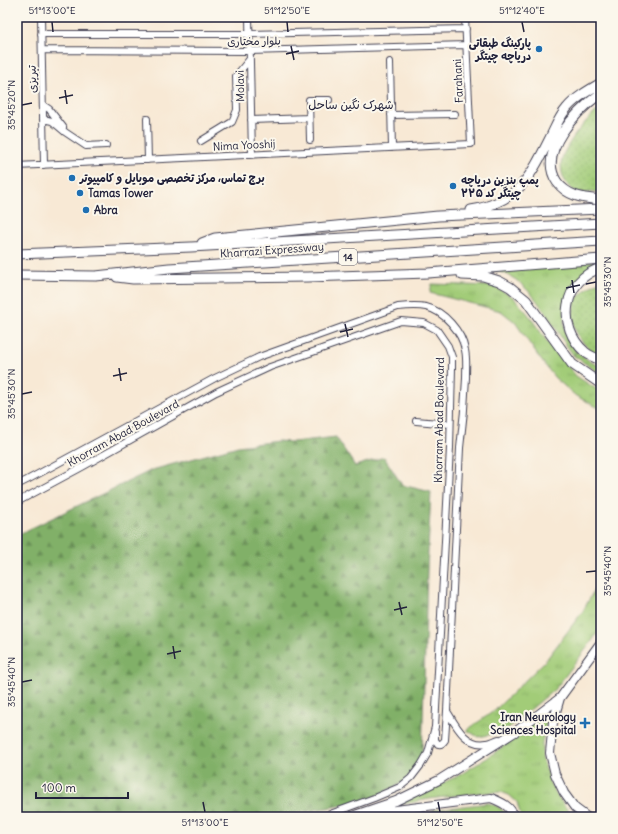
<svg xmlns="http://www.w3.org/2000/svg" width="618" height="834" font-family="Delius,'Playpen Sans Arabic',sans-serif">
  <style>
    .grass { fill: url(#grass-tufts); stroke: #62775a }
    .forest { fill: url(#forest-firs); stroke: #526952 }
    .park { fill: url(#park-dots); stroke: #62775a }
    .lines { fill: none; stroke-linecap: round; stroke-linejoin: round }
    .minor-casing { stroke: #424052; stroke-width: 8 }
    .major-casing { stroke: #424052; stroke-width: 10 }
    .highway-casing { stroke: #424052; stroke-width: 11 }
    .minor { stroke: #fff; stroke-width: 6 }
    .major { stroke: #fff; stroke-width: 8 }
    .highway { stroke: #fff; stroke-width: 9 }
    .ticks { fill: none; stroke: #22223b; stroke-width: 1.5 }
    .poi-dot { fill: #1f6fb2; stroke: #fbf7ec; stroke-width: 1.5 }
    .labels { text-anchor: middle; dominant-baseline: central; stroke-width: 4; stroke-linejoin: round; paint-order: stroke }
    .shield { fill: #fbf7ec; stroke: #636270; stroke-width: 1 }
    .shield-label { font-size: 10px; font-weight: bold; fill: #22223b }
    .street-label { font-size: 11px; fill: #22223b; stroke: #fbf7ec }
    .poi-label { font-size: 11px; font-weight: bold; fill: #22223b; stroke: #fbf7ec; text-anchor: start }
    .neighbourhood-label { font-size: 12px; fill: #22223b; stroke: #fbf7ec }
    .neatline { fill: none; stroke: #22223b; stroke-width: 1.5 }
    .ticks-label { font-size: 10px; text-anchor: middle; fill: #22223b }
  </style>
  <defs>
    <pattern id="grass-tufts" width="24" height="20" patternUnits="userSpaceOnUse"><rect width="24" height="20" fill="#a2cc78"/><path d="M3 7l-1-3M5 7V3M7 7l1-3M15 17l-1-3M17 17v-4M19 17l1-3" fill="none" stroke="#8baf69"/></pattern>
    <pattern id="forest-firs" width="22" height="20" patternUnits="userSpaceOnUse"><rect width="22" height="20" fill="#81b068"/><path d="M5 1l3.5 6h-7zM16 11l3.5 6h-7z" fill="#698f57"/></pattern>
    <pattern id="park-dots" width="8" height="8" patternUnits="userSpaceOnUse"><rect width="8" height="8" fill="#a2cc78"/><path d="M2 2h.1M6 6h.1" fill="none" stroke="#8baf69" stroke-width="1.8" stroke-linecap="round"/></pattern>
  </defs>
  <rect width="100%" height="100%" fill="#fbf7ec"/>
  <filter id="ink" filterUnits="userSpaceOnUse"><feTurbulence type="fractalNoise" baseFrequency=".025" numOctaves="2"/><feDisplacementMap in="SourceGraphic" scale="8" xChannelSelector="R" yChannelSelector="G"/><feConvolveMatrix kernelMatrix="1 2 1 2 8 2 1 2 1" color-interpolation-filters="sRGB"/></filter>
  <filter id="wash" filterUnits="userSpaceOnUse"><feTurbulence type="fractalNoise" baseFrequency=".012" numOctaves="4" result="noise"/><feDisplacementMap in="SourceGraphic" scale="16" xChannelSelector="R" yChannelSelector="G"/><feGaussianBlur stdDeviation="0.9" result="paint"/><feColorMatrix in="noise" values="0 0 0 0 0 0 0 0 0 0 0 0 0 0 0 0 0 1.4 0 .05"/><feComposite in="paint" operator="in"/></filter>
  <g filter="url(#wash)">
    <rect width="100%" height="100%" fill="#f8e9d5"/>
    <path class="grass" d="M601,261V264L589,269L564,315V325L566,335L576,351L574,356C554,330 539,293 510,276C505,273 498,271 492,269Z
      M432,284L493,286L513,297L528,314L549,344L576,376L601,392V409L576,396L555,378L538,356L515,322L501,311L430,293Z
      M601,577V627L592,641L556,688L504,732L478,737L467,730L494,711L546,660L583,611Z
      M545,714L547,719L542,743V757L550,783L558,797L569,812L576,817H521L517,802L509,795L501,792L476,793L429,799L374,810L429,789L458,776L487,758L509,742L535,721Z
      M488,803C498,806 502,808 508,817H433V810Z
      M421,811V817H372Z"/>
    <path class="forest" d="M336,437L355,466L384,457L402,485L431,492L427,571L422,760L404,782L364,802L271,817H17V535L152,470L238,446L278,441L293,442Z"/>
    <path class="park" d="M601,108V192C595,192 581,194 576,192C562,185 557,164 565,151C572,137 588,117 601,108Z
      M601,281V355C584,350 570,329 573,311C574,308 574,305 575,302C581,291 590,286 601,281Z
      M576,351L591,362L601,367V374L574,356Z"/>
  </g>
  <g filter="url(#ink)">
    <g class="lines">
      <g class="minor-casing">
        <path id="minor" d="M41,17L44,165
          M249,17L252,155
          M41,34H249L466,29
          M42,50L249,51L467,45
          M390,62L392,148
          M43,105L49,109L63,127
          M391,115L455,114
          M43,119L52,121L65,132L86,146L106,145
          M147,119L148,160
          M251,120L309,118
          M310,140L309,100H329
          M201,141L232,122L237,110L236,76L249,60
          M17,166L471,144L465,17
          M416,421L450,424
          M17,485L27,480L215,378L259,357L398,307C407,306 417,305 426,307C444,311 462,332 465,350C467,359 466,369 466,378C465,402 463,425 460,448L447,711C456,726 466,747 487,743C491,743 495,740 499,739
          M17,502L82,467L216,392L270,367L401,321L424,323L437,330L448,346L452,357V368L450,448L435,727L428,753L421,765L411,778L400,787L374,798L322,817
          M435,732V740L438,744C441,745 443,743 445,740L447,711"/>
      </g>
      <g class="major-casing">
        <path id="major" d="M372,813L491,798C501,802 511,806 514,817
          M352,816L396,801L439,780L515,732L560,698
          M587,817L575,808L564,793L555,774L550,753L553,722L560,698L601,642"/>
      </g>
      <g class="highway-casing">
        <path id="highway" d="M601,93C578,110 536,151 557,182C568,197 584,198 601,200
          M471,210C518,202 530,178 550,138C555,128 559,117 567,108C575,98 589,90 601,83
          M202,243L215,238L438,216L601,209
          M17,254L191,247L601,223
          M601,268C563,279 556,327 585,352C590,356 595,358 601,360
          M17,275L96,276L169,268L601,241
          M462,275L483,276L499,281L510,287L526,300L572,364L601,384
          M117,277L133,279L308,277L428,273L601,259"/>
      </g>
      <use href="#minor" class="minor"/>
      <use href="#major" class="major"/>
      <use href="#highway" class="highway"/>
    </g>
  </g>
  <path class="ticks" d="M52,22L53,32M287,22L288,32M522,22L524,32M291,46L294,60M286,54L299,51M65,90L67,104M59,98L73,95M22,105L32,103M572,280L574,293M586,284L596,282M566,288L580,285M345,324L348,337M340,332L353,329M119,368L121,381M113,376L127,373M22,394L32,392M586,572L596,571M399,602L402,615M394,610L407,607M173,646L175,659M167,654L181,651M22,682L32,680M203,802L205,812M438,802L440,812"/>
  <g class="poi-dot">
    <circle cx="539" cy="49" r="4"/>
    <circle cx="72" cy="178" r="4"/>
    <circle cx="453" cy="186" r="4"/>
    <circle cx="80" cy="193" r="4"/>
    <circle cx="86" cy="210" r="4"/>
    <path d="M583 717h4v4h4v4h-4v4h-4v-4h-4v-4h4z"/>
  </g>
  <g class="labels">
    <rect class="shield" x="339" y="249" width="18" height="16" rx="3"/>
    <g class="shield-label">
      <text x="348" y="257">14</text>
    </g>
    <g class="street-label">
      <text transform="translate(254 41) rotate(-1)">بلوار مختاری</text>
      <text transform="translate(32 79) rotate(-91)">تبریزی</text>
      <text transform="translate(458 81) rotate(-93)">Farahani</text>
      <text transform="translate(240 86) rotate(-91)">Molavi</text>
      <text transform="translate(244 145) rotate(-3)">Nima Yooshij</text>
      <text transform="translate(272 250) rotate(-4)">Kharrazi Expressway</text>
      <text transform="translate(439 420) rotate(-89)">Khorram Abad Boulevard</text>
      <text transform="translate(123 433) rotate(-29)">Khorram Abad Boulevard</text>
    </g>
    <g class="poi-label">
      <text x="531" y="43" text-anchor="end">پارکینگ طبقاتی<tspan x="531" dy="13">دریاچه چیتگر</tspan></text>
      <text x="80" y="178">برج تماس، مرکز تخصصی موبایل و کامپیوتر</text>
      <text x="461" y="180">پمپ بنزین دریاچه<tspan x="461" dy="13">چیتگر کد ۲۲۵</tspan></text>
      <text x="88" y="193">Tamas Tower</text>
      <text x="94" y="210">Abra</text>
      <text x="576" y="717" text-anchor="end">Iran Neurology<tspan x="576" dy="13">Sciences Hospital</tspan></text>
    </g>
    <g class="neighbourhood-label">
      <text x="351" y="104">شهرک نگین ساحل</text>
    </g>
  </g>
  <rect width="618" height="834" fill="none" stroke="#fbf7ec" stroke-width="44"/>
  <path d="M36 792v6h92v-6" fill="none" stroke="#22223b" stroke-width="2"/>
  <text x="42" y="792" font-size="12" fill="#22223b" stroke="#fbf7ec" stroke-width="3" paint-order="stroke">100 m</text>
  <rect x="22" y="22" width="574" height="790" class="neatline"/>
  <g class="ticks-label">
    <text x="52" y="14">51°13'00"E</text>
    <text x="287" y="14">51°12'50"E</text>
    <text x="522" y="14">51°12'40"E</text>
    <text transform="translate(11 105) rotate(-90)" y="4">35°45'20"N</text>
    <text transform="translate(607 282) rotate(-90)" y="4">35°45'30"N</text>
    <text transform="translate(11 394) rotate(-90)" y="4">35°45'30"N</text>
    <text transform="translate(607 571) rotate(-90)" y="4">35°45'40"N</text>
    <text transform="translate(11 682) rotate(-90)" y="4">35°45'40"N</text>
    <text x="205" y="826">51°13'00"E</text>
    <text x="440" y="826">51°12'50"E</text>
  </g>
</svg>
